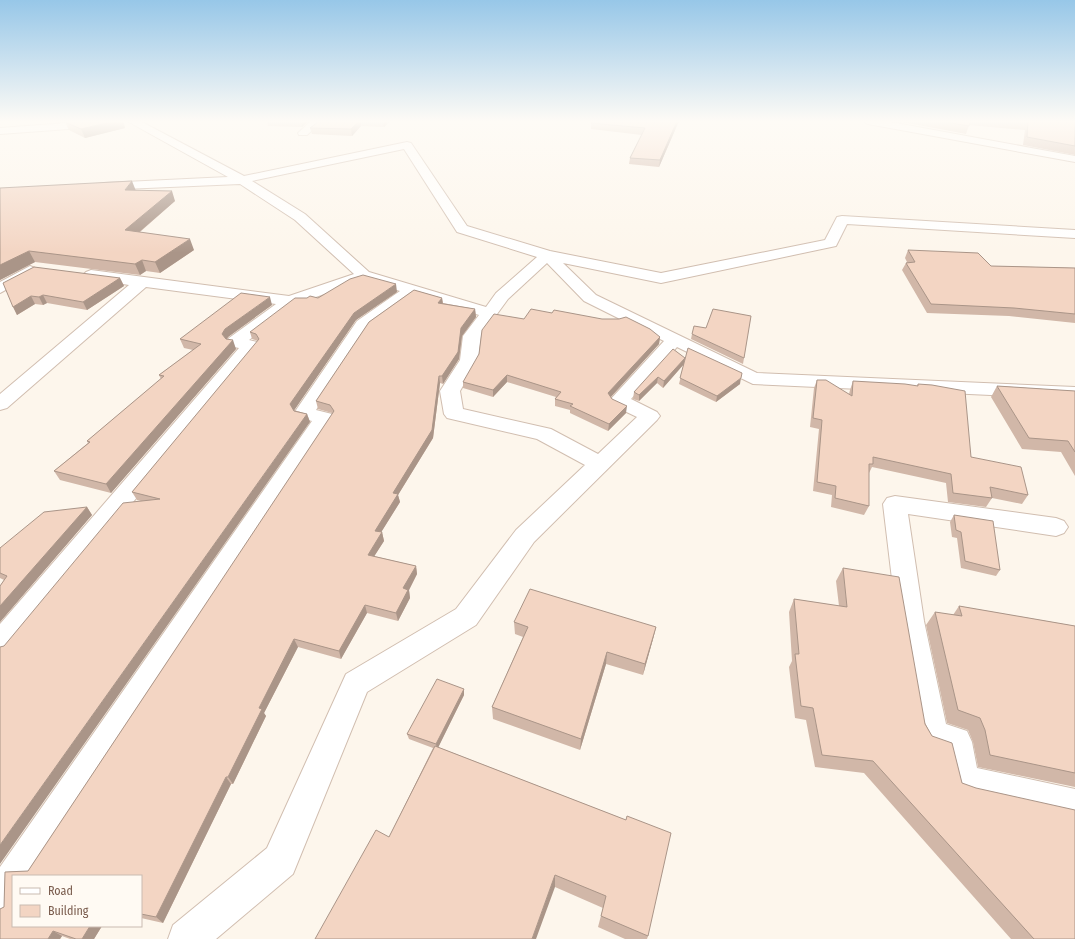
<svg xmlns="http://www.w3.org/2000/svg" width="1075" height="939" font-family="'Fira Sans Condensed',sans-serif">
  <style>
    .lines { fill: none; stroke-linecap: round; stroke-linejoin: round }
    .minor-casing { stroke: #d1beb0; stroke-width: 2 }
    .minor { fill: #fff; fill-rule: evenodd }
    .wall { fill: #d1b7a8 }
    .shaded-wall { fill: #aa9588 }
    .building { fill: #f3d5c3; stroke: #aa9588 }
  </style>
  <rect width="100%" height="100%" fill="#fdf6ec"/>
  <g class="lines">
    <g class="minor-casing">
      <path id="minor" d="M94,121L100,122L101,124L96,127L0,134V128Z
        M127,121H140L244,176L407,142L411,143L467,226L550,251L661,273L825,240L837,217L842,216L1075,230V238L847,224L836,246L661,283L563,263L596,295L757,373L1075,387V399L753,384L677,347L631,399L657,412L660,416L657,420L534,542L476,625L367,692L293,874L216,939H168L173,925L267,848L346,674L456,609L516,530L585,465L537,439L447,418L444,414L440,391L460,360L463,336L479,315L415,295L369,328L316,410L332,414L335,418L36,876H13V912L0,917V867L312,421L297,417L294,413L357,321L400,291L364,280L296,304L249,340L257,342L260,346L257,350L10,653L0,656V624L239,348L229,346L226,342L229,338L276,304L146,287L7,408L0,410V394L129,285L86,278L83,275L86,272L91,270L289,296L354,274L295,220L240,184L100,190L98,187L100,184L104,183L228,177ZM404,149L457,232L537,257L496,293L486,307L369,272L305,214L252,181ZM547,263L584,301L664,341L609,401L612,405L637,417L598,454L551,429L463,409L460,391L478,360L481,336L508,299Z
        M311,121H322L307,135H299L298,133Z
        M863,121H885L1075,156V162L868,124Z
        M30,266L35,268L38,271L35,274L0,293V282Z
        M895,496L1056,518L1064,521L1068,527L1064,533L1056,536L908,514L924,621L946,724L967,731L972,742L977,768L1075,789V823L964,798L952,794L948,782L942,754L922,747L917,736L911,707L897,621L883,504L887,498Z"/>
    </g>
    <use href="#minor" class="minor"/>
  </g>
  <path class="wall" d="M50,121H123L125,128L85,138L69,130L65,122L70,121L53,122Z
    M267,121H309L302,127L268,126Z
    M316,121H390L384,127L361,126L352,136L312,134L310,128L316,123Z
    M593,121H679L659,167L629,164L630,158L642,135L591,129V123Z
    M897,121H1075V155L1023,145L1025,130L969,125L966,134Z
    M0,188L135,190L175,201L140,232L194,250L160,273L146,271L140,275L35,262L0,280Z
    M908,250L991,266L1075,268V323L1009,316L927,313L902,270L906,263L907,262L905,258Z
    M120,278L124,286L87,310L47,303L43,305L35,304L17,315L3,283Z
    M414,290L442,298L443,303L475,309L476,317L462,336L459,359L443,384L440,383L433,438L398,495L400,502L381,532H382L384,541L374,556L416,566L417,574L409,590L410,598L398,621L367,613L341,659L298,647L264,713L266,716L233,784H231L163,923L141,918V876H13V926H102L94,939H70L62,936L60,939H0V909L4,907L5,872L28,871L333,413H332L318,409L316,401L369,322Z
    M397,292L356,320L294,410L307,414L310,422L4,646L141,501L137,500L132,492L258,341L252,339L250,332L318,298Z
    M272,305L228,337L227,339L236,349L111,493L60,480L54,471L88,443L87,441L161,379L159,375L193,350L184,348L180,339Z
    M524,319L660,337L659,344L611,397L612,399L626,413L608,431L570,413V410L555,406V399L556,397L507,382L493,397L463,388V382Z
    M692,334L744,358L743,364L691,339Z
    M685,358L684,363L740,384L716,402L679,384L684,364L663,388L657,383L639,401L633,399L634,392Z
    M817,380L849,394L850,390L853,381L917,386L918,384L971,457L1028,495L1022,504L992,498L986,507L948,502L946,483L872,467L869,473V506L864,515L831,507L832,495L813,491L819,429L810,427L814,388Z
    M997,386L1075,391V476L1061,452L1022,449L991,397Z
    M87,507L92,515L0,622V586L4,580L0,578V548Z
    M954,515L1000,570L996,576L961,568L957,538L952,537L950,522Z
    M843,568L932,736L962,783L1075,939H1011L864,773L815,767L806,720L795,718L789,667L792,661L789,612L794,599L839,606L836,581Z
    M959,606L1075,626V787L978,767L973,742L968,730L947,723L926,625L935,612L953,615Z
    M514,622L656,627L653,639L643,675L606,664L580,750L493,719L492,707L523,637L515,634Z
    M464,689V695L438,747L626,820L648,936L647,939H625L598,927L603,908L555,887L389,837L433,748L409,739L407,734Z"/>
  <path class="shaded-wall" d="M115,121H123L125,128L85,138L81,129Z
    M301,121H309L302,127Z
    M359,121H361V126L352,136L351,129Z
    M383,121H390L384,127Z
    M677,121H679L659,167L660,160Z
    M132,181L136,191L125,190Z
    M172,191L175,201L130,240L125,230Z
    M190,239L194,250L160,273L155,262Z
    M29,251L35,262L0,280V265Z
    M142,260L146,271L140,275L135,264Z
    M120,278L124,286L87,310L83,302Z
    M396,284L397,292L356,320L293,412L290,404L354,313Z
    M43,295L47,303L43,305L39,297Z
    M31,296L35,304L17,315L13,307Z
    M270,297L272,305L228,337L225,343L222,334L225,329Z
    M442,298L443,305L438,303Z
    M475,309L476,317L462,336L459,359L443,384L442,376L461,328Z
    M660,337L659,344L608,400V393Z
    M233,340L236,349L111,493L106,484Z
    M685,358L684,364L663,388L664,381Z
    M507,375V382L493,397V390Z
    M439,376L440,383L433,438L398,495L400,502L377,539L375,531L393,493Z
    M658,377L657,383L639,401V395Z
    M741,378L740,384L716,402L717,396Z
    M627,406L626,413L608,431L609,424Z
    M307,414L310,422L0,864V845Z
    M87,507L92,515L0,622V606Z
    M382,532L384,541L370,563L368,555Z
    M416,566L417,574L409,590L410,598L398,621L396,613L403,588Z
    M365,605L367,613L341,659L339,651Z
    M656,627L653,639L643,675L645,664Z
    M294,639L298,647L264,713L266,716L233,784L228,777L259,708Z
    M607,652L606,664L580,750L581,739Z
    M464,689V695L437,750L436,744Z
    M226,777L231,784L163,923L156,917Z
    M555,875V887L536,939H532Z
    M90,926H102L94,939H82Z
    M53,931L62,936L60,939H48Z"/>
  <path class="building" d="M75,121H115L81,129L65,122Z
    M316,121H359L351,129L310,128L318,122Z
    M593,121H677L660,160L630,158L645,128L591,123Z
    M940,121H970L969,126Z
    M1016,121H1075V146L1027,137L1028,122Z
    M132,181L125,190L172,191L125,230L190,239L155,262L142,260L135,264L29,251L0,265V188Z
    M908,250L978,253L991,266L1075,268V314L1014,308L931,304L906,263L915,262Z
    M34,267L120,278L83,302L43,295L39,297L31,296L13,307L3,283Z
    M363,275L396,284L354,313L290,404L294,411L307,414L0,845V647L4,646L123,503L160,499L132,492L259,339L256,334L250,332L295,298H307L310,296L318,298L350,279Z
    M414,290L442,298L438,303L475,309L461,328L458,352L442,376H439L432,430L393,493L398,494L375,531L382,532L368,555L416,566L403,588L408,590L396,613L365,605L339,651L294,639L259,708L262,709L228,777H226L156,917L141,914V876H13V926H90L82,939H76L53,931L48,939H0V909L4,907L5,872L28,871L334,411L330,405L316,401L369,322Z
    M241,293L270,297L225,329L222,334L226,339L233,340L106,484L54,471L90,442L87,441L164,376L159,375L201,344L180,339Z
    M531,309L552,313L554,310L602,319H619L626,317L650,329L660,337L608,393L612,399L627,406L609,424L570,406L573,404L555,399L561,392L507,375L493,390L463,382L479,354L482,330L494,314L524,319Z
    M713,309L751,316L744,358L692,334L694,326L706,328Z
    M688,348L742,373L741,378L717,396L680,378Z
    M673,349L685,358L664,381L658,377L639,395L634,392Z
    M817,380H826L852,396L853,381L905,384L918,386V384L932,385L965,391L971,457L1021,467L1028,495L990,487L992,498L953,493L951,474L873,457V464H869V506L835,498L836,486L817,482L822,420L813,418Z
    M997,386L1075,391V452L1068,441L1029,438Z
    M87,507L0,606V586L7,576L0,573V548L44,512Z
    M954,515L993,521L1000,570L965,561L961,532L956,530Z
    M843,568L899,577L925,724L932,736L952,743L962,783L976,788L1075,810V939H1034L873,761L822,755L813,708L801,706L795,654H799L794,599L847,607Z
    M530,589L656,627L645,664L607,652L581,739L492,707L528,627L514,622Z
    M959,606L1075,626V773L990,755L985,730L980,718L958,710L935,612L962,616Z
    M437,679L464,689L436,744L407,734Z
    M435,746L626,820L627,816L671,833L648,936L601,916L606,896L555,875L532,939H315L376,830L389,837Z"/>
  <linearGradient id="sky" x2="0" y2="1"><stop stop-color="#97c7e8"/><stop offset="0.48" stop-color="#fefbf6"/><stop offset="1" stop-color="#fefbf6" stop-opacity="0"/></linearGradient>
  <rect width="1075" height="253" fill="url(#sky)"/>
  <rect x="12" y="875" width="130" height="52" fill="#fffaf3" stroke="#cabbb1"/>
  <rect x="20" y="888" width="20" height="6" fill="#ffffff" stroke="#cabbb1"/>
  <text x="48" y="895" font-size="12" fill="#7a5c4d">Road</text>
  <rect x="20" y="905" width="20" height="12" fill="#f3d5c3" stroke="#cabbb1"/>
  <text x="48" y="915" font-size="12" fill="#7a5c4d">Building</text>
</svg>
